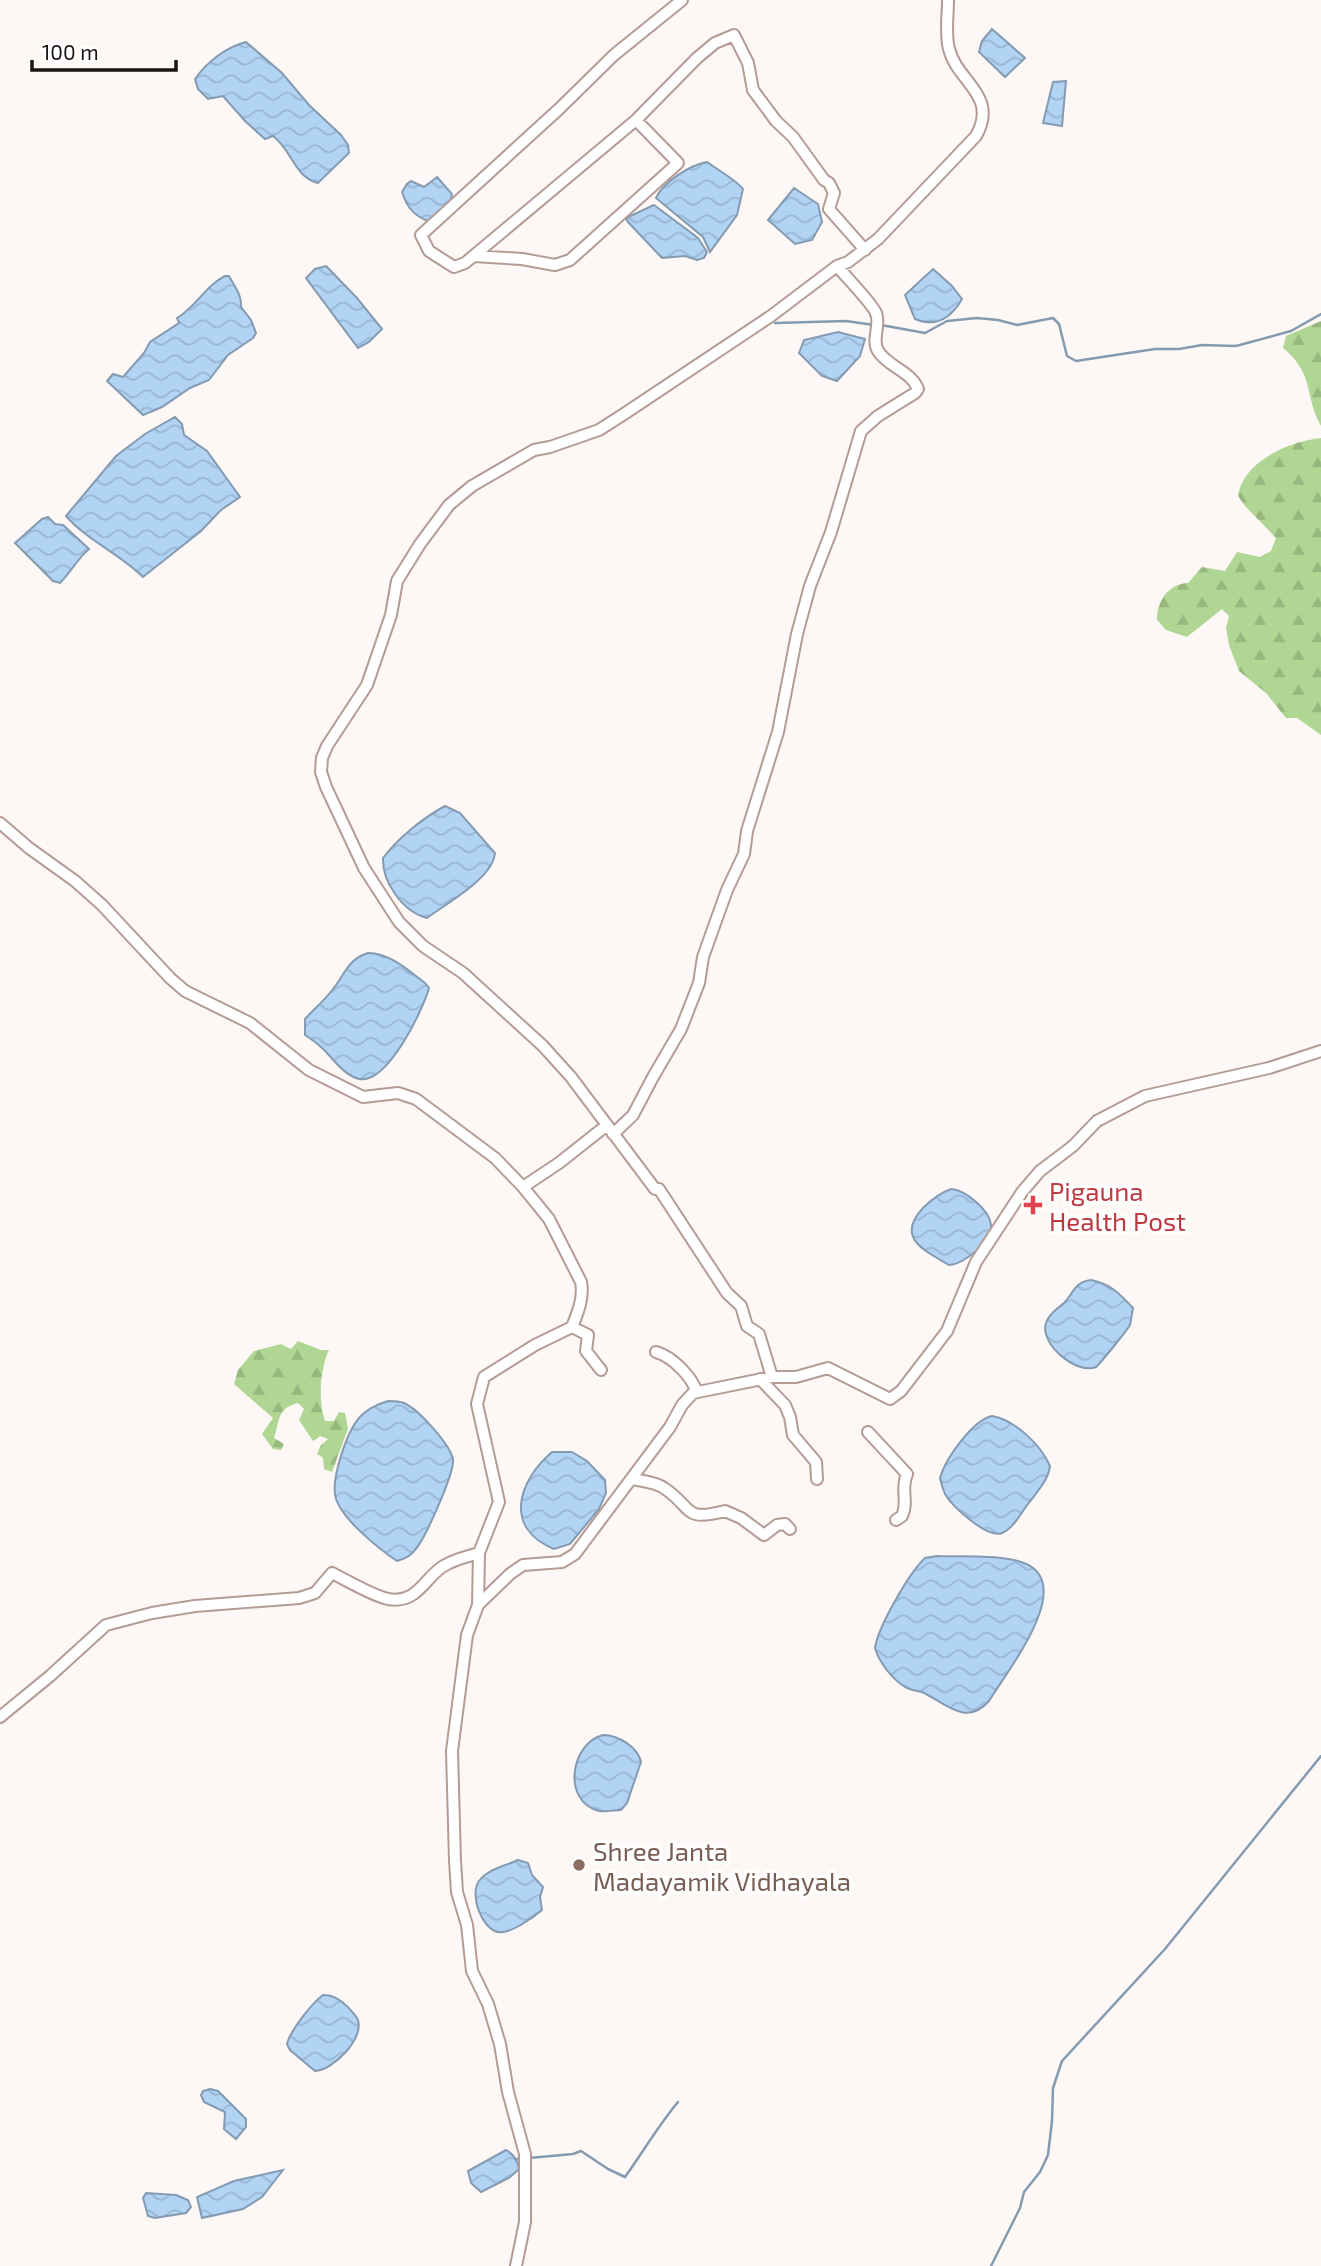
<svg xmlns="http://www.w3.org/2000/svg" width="1321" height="2266" font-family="'Exo 2',sans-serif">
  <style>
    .forest { fill: url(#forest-firs) }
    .water { fill: url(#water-waves); stroke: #849ab0; stroke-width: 2 }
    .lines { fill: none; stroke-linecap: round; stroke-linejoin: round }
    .stream { stroke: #849ab0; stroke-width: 2.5 }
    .street-casing { stroke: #b49c94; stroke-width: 14 }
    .street { stroke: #fff; stroke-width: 10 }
    .health-dot { fill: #e0444e; stroke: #fff; stroke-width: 2.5 }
    .education-dot { fill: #8d6e63; stroke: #fff; stroke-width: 2.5 }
    .labels { text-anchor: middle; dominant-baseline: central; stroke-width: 7; stroke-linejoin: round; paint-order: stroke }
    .health-label { font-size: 26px; fill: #be3a42; stroke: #fff; text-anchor: start }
    .education-label { font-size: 26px; fill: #785e54; stroke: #fff; text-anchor: start }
  </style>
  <defs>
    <pattern id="forest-firs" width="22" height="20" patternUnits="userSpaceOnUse" patternTransform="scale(1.75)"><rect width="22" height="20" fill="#afd693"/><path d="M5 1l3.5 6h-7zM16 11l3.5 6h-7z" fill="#96b77e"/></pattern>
    <pattern id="water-waves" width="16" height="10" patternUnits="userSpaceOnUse" patternTransform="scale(1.75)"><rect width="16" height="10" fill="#b1d4f5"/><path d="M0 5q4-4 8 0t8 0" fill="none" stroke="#98b5d1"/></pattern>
  </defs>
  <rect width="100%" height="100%" fill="#fdf8f6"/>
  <path class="forest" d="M1321,321V426C1304,396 1315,374 1283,348L1286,336Z
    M1321,438V735L1297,718H1286L1266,693L1239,671L1229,645L1226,628L1229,616L1222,609L1187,637L1166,630L1157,620C1157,601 1168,584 1188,583L1202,567L1225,571L1237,552L1260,557L1271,551L1276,538L1245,506L1238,496C1243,461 1290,441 1321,438Z
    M298,1341L321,1350H329C320,1368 318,1402 325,1421H334L339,1412L345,1413L348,1429L332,1472L324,1469L323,1458L317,1454L321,1445L328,1439L320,1436L313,1441L299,1420L304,1409L298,1403C276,1409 280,1421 274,1438L284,1444L281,1450L273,1449L262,1434L273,1418L234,1384L238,1370L254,1351L281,1344L291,1349Z"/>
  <path class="water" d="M992,29L1025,58L1005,77L979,52L982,41Z
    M246,42L282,73L309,105L341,135L348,145L349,153L318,183C294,177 292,150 273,136L265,139L245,121L223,96L208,99L198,89L195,79C207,62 226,47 246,42Z
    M1066,81L1062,126L1043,123L1053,82Z
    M707,162C718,170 736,180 743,189L737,215L710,252L703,237L656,198C663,182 690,165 707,162Z
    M437,177L452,194C451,207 440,214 431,222C415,217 407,208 402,192L407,184L411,181L424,187Z
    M794,188L818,204L822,222L812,240L795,244L768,220Z
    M654,205L698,238L707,252L704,258L697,260L685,256L662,258L628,222L626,219L628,217Z
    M326,266L357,298L382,329L369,342L358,348L306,278L315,269Z
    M933,269L952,286L962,299C951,318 936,328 915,319L905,295Z
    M225,276H229C235,287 242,295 241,307L251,320L256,333L253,338L228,355L209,380L190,388L162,407L143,415L107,381L113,374L123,377L144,353L150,342L179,323L177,318C198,305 205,286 225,276Z
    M838,332L865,339L860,356L837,381L822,376L799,353L804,340Z
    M175,417L182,424L184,435L207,451L240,497L221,510L201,531L143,577C120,554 88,541 66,516L116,456L145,434Z
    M48,517L55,524L63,525L89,549C78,558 71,572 60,583L53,581L15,543L42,519Z
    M445,806L460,813L495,853C493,878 447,903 427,918C403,912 382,882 383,858C398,838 423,818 445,806Z
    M368,953C390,953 408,970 425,983L429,988C423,1010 387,1085 359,1079C342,1074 334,1059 322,1048C317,1043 311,1039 305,1035V1019C314,1009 325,1000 333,989C345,974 348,959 368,953Z
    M951,1189C965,1190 990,1210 991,1225C993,1241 964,1264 949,1265C924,1250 895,1238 923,1208C931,1200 940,1193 951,1189Z
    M1091,1280C1111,1284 1120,1294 1133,1308C1132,1313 1131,1320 1130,1325C1128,1329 1099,1365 1096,1367C1077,1375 1039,1344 1046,1323C1049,1314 1057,1309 1064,1303C1074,1293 1074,1282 1091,1280Z
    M388,1401C394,1401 399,1401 404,1403C418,1409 451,1445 453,1460C454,1474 425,1539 415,1550C411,1556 404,1559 397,1561C379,1549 343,1520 336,1499C330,1480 347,1431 360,1417C368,1408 378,1404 388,1401Z
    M992,1416C1015,1420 1041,1445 1050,1466C1048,1481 1036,1493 1028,1504C1021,1513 1013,1529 1002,1533C987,1539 952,1506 945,1494C943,1489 941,1483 940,1478C945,1459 973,1420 992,1416Z
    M552,1452H572L587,1461L605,1480L606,1493L599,1509L570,1544L554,1549C503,1528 518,1481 552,1452Z
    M937,1556C963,1557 993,1555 1018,1561C1083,1578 1006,1672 989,1701C967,1726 947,1705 926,1694C919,1690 911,1691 905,1687C892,1679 879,1662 875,1648C878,1627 909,1573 925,1558Z
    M603,1735C618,1735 638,1747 641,1762L627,1803L621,1810C614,1810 606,1812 599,1811C561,1801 571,1743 603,1735Z
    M518,1860L528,1863L532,1875L543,1887L540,1897L542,1910C534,1917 509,1935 498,1932C482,1929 469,1895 479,1881C488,1869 505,1866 518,1860Z
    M323,1995C334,1995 340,2000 348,2007C351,2011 356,2015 358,2020C364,2039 333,2070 315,2071L290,2050L287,2044C290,2031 312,2003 323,1995Z
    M210,2089L218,2091L246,2119V2127L236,2139L224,2129L225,2112L204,2102L201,2095L203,2091Z
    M506,2150C513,2154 518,2161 519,2169L509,2178L481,2192L471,2183L468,2171Z
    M283,2170L262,2197L243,2209L202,2218L197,2197L234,2181Z
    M146,2193L176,2195L188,2200L191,2207L186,2213L155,2218L148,2216L143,2198Z"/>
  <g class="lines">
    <path class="stream" d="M775,323L846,321L874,325
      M881,325L925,333L947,321L977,318L998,320L1017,325L1053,318L1059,324L1067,356L1076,361L1155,349H1179L1202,345L1236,346L1291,331L1321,314
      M529,2158L573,2154L581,2151L608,2169L625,2177C643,2152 658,2126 678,2102
      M515,2159H522
      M991,2266L1020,2208L1024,2192L1040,2172L1048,2155L1052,2121L1053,2088L1062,2061L1165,1949L1321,1756"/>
    <g class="street-casing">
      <path id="street" d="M682,0L614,55L559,109L421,235L429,251L454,267L465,263L636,120L697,58L715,43L734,35L748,63L753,90L776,121L793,137L824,180L829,183L834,193L829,209L865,250
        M470,259L474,256L522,259L555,265L570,260L678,163L636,120
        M0,823L29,848L75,881L102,905L170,978L185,991L250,1023L309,1070L363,1097L398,1093L416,1099L495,1158L523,1187L559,1163L607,1125
        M613,1134L633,1115L653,1077L681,1029L699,983L703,957L727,890L744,854L747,831L778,732L797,634L810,586L831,532L861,431L878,416L915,393L918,389C911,371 888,367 878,351C871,340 881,325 876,313C872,303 846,277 837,266
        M572,1327L588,1335L586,1351L601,1370
        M656,1352C673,1357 691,1376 697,1392
        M772,1377L759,1334L747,1326L741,1306L727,1293L659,1189H655L571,1077L543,1046L463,973L423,946L399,922L364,868L326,787L321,772L322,758L327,746L367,685L391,615L397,581L420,544L449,505L472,486L534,450L550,447L599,430L624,414L771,316L837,266L848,262L878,239L976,136C999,95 957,82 949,49C945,34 948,15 948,0
        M760,1379L785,1405L790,1417L793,1435L816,1462L817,1479
        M868,1432L907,1474C900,1490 909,1501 902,1516L896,1520
        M632,1479C642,1481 656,1482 664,1488C694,1508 682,1522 725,1511L741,1518L764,1535L777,1525L785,1524L790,1529
        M478,1605L510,1574L523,1565L562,1562L575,1554L670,1427L682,1405L693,1393L772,1377H796L828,1368L890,1399L901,1391L947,1331L976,1262L1022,1192L1040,1171L1073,1146L1097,1121L1145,1096L1269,1068L1321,1051
        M0,1717L50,1676L106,1625L152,1613L195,1606L299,1598L315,1593L332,1573C346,1580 373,1596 388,1599C417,1604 424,1579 442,1567C454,1559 466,1557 479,1553
        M516,2266L525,2222V2154L508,2092L500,2044L488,2004L472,1971L467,1925L457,1892L455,1861L452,1751L467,1635L478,1605L479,1553L499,1502L477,1404L484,1377L535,1345L572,1327C578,1312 584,1298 581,1282L549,1219L523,1187"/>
    </g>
    <use href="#street" class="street"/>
  </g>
  <path class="health-dot" d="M1029.5 1194.5h7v7h7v7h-7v7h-7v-7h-7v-7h7z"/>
  <circle class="education-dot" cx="579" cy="1865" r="7"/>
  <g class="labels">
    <g class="health-label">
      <text x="1049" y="1190">Pigauna<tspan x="1049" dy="30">Health Post</tspan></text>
    </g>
    <g class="education-label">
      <text x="593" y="1850">Shree Janta<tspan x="593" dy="30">Madayamik Vidhayala</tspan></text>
    </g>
  </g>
  <path d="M32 60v10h144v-10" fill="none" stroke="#1b1310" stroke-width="3.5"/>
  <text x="42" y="60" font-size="21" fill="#1b1310" stroke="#ffffff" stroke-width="5" paint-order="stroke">100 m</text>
</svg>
